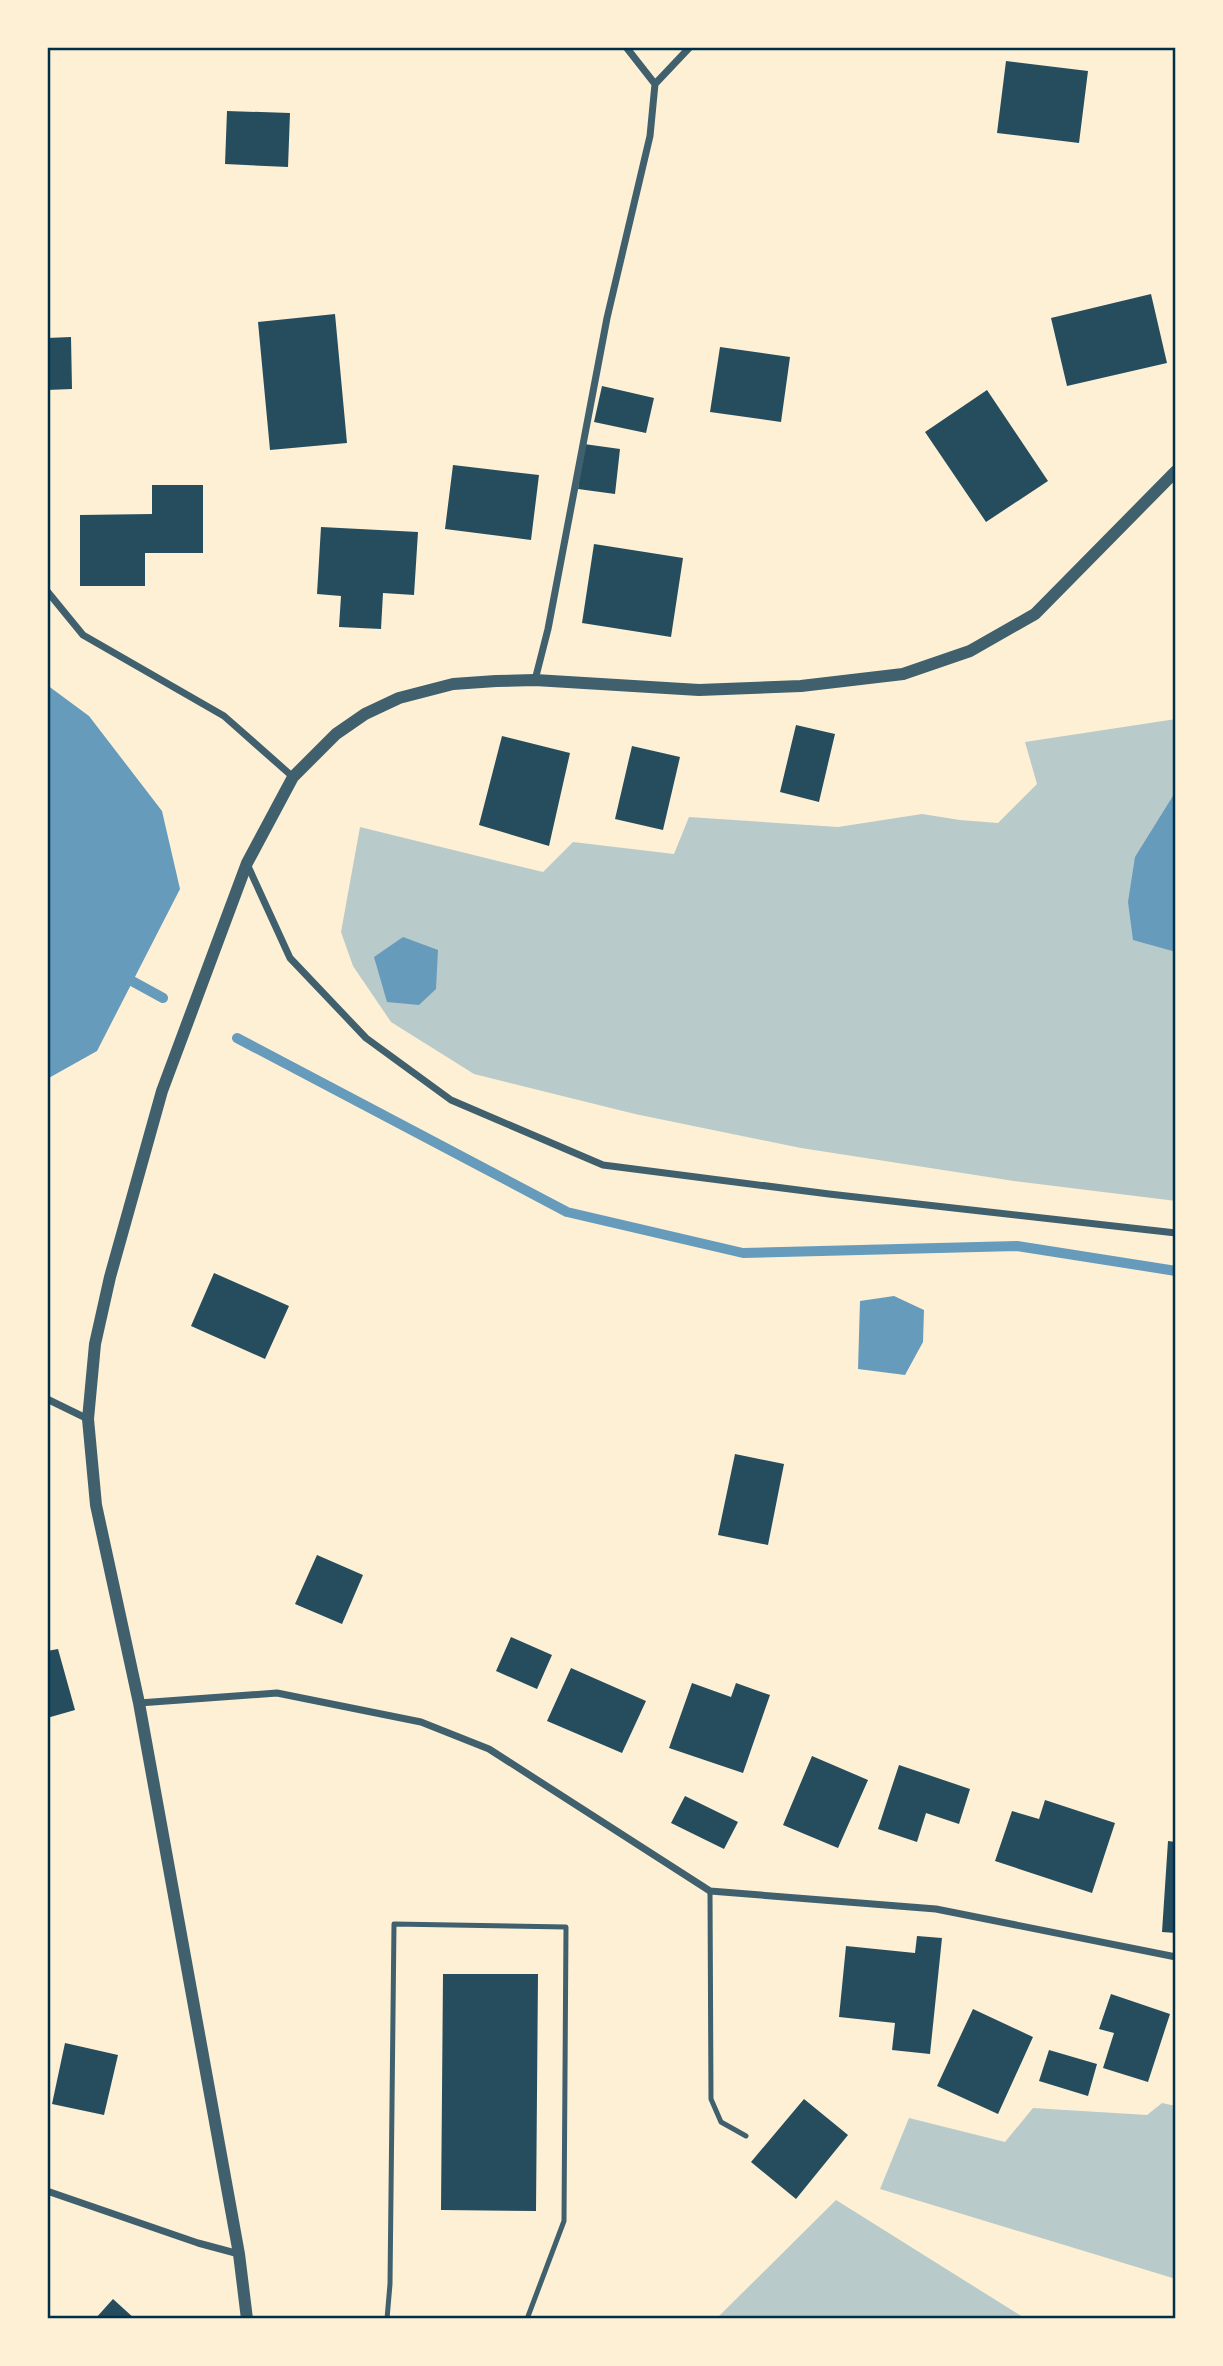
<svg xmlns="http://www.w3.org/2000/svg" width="1223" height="2366" font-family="Montserrat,sans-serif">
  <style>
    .green { fill: #b9caca }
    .water { fill: #669bbc }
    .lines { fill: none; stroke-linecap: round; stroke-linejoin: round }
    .stream { stroke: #669bbc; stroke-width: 10 }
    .building { fill: #264d5e }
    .service { stroke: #3f606c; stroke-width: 5 }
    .minor { stroke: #3f606c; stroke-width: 7 }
    .tertiary { stroke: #3f606c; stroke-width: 12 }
    .neatline { fill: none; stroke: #003049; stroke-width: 2.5 }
  </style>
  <rect width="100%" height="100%" fill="#fdf0d5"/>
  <path class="green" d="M1176,719V1201L1014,1181L801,1148L635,1114L474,1074L391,1022L353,966L341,932L360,827L543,872L573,842L674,854L689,817L838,827L922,814L960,820L998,823L1037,784L1025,742Z
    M1162,2103L1176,2106V2279L880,2189L909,2118L1005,2142L1033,2108L1147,2115Z
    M836,2200L1026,2319H716Z"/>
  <path class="water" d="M47,685L89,716L162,811L180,889L97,1051L47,1079Z
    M1176,791V952L1133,940L1128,902L1135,857Z
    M403,937L438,950L436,989L419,1005L387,1002L374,957Z
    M894,1296L924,1310L923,1342L905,1375L858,1369L860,1301Z"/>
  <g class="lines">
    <path class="stream" d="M121,975L163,998
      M237,1038L567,1212L743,1253L1017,1246L1176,1271"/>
  </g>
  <path class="building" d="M1006,61L1088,71L1079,143L997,133Z
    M227,111L290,113L288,167L225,164Z
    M1151,294L1167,363L1067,386L1051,318Z
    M335,314L347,443L270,450L258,322Z
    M71,337L72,389L47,390V338Z
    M720,347L790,357L781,422L710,412Z
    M602,386L654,398L646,433L594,422Z
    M987,390L1048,481L986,522L925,432Z
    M584,444L620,449L615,494L578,489Z
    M453,465L539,475L531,540L445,529Z
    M152,485H203V553H145V586H80V515L152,514Z
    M321,527L418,532L414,595L383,593L381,629L339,627L341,596L317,594Z
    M594,544L683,558L671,637L582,623Z
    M796,725L835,734L819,802L780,792Z
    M502,736L570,753L549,846L479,825Z
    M632,746L680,757L663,830L615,819Z
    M214,1273L289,1306L265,1359L191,1326Z
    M735,1454L784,1464L768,1545L718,1535Z
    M317,1555L363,1575L342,1624L295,1604Z
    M511,1637L552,1655L537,1689L496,1671Z
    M58,1649L75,1710L47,1718V1651Z
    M571,1668L646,1701L622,1753L547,1721Z
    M692,1683L731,1697L736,1683L770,1695L743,1773L669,1748Z
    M812,1756L868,1780L838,1848L783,1825Z
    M899,1765L970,1789L959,1824L926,1813L917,1842L878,1829Z
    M685,1796L738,1822L724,1849L671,1823Z
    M1045,1800L1115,1823L1092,1893L995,1861L1012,1811L1039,1819Z
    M1168,1841L1176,1842V1933L1162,1932Z
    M917,1936L942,1938L930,2054L892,2050L895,2023L839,2017L846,1946L915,1953Z
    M443,1974H538L536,2211L441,2210Z
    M1111,1994L1170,2014L1148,2082L1103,2068L1114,2033L1099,2029Z
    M973,2009L1033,2037L998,2114L937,2086Z
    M65,2043L118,2055L104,2115L52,2104Z
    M1049,2050L1097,2064L1088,2096L1039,2081Z
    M804,2099L848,2135L796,2199L751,2162Z
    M113,2299L135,2319H95Z"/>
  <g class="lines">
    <path class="service" d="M710,1891L711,2099L721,2122L746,2136
      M387,2319L390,2284L394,1924L566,1927L564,2221L527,2319"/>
    <path class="minor" d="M626,47L655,84
      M47,591L83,635L224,716L293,777
      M535,680L548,629L607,318L650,136L655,84L690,47
      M247,864L290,958L366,1038L451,1100L603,1165L829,1194L1176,1233
      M47,1399L88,1419
      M139,1703L277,1693L421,1722L489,1749L710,1891L936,1909L1176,1957
      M47,2191L198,2243L239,2254"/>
    <path class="tertiary" d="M247,2319L239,2254L139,1703L96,1505L88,1419L95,1344L110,1277L162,1091L247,863L293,777L336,734L365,714L399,698L453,684L496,681L535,680L699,690L801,686L903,674L970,651L1035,614L1176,471"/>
  </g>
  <rect width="1223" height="2366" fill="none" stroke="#fdf0d5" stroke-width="98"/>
  <rect x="49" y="49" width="1125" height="2268" class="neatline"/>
</svg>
